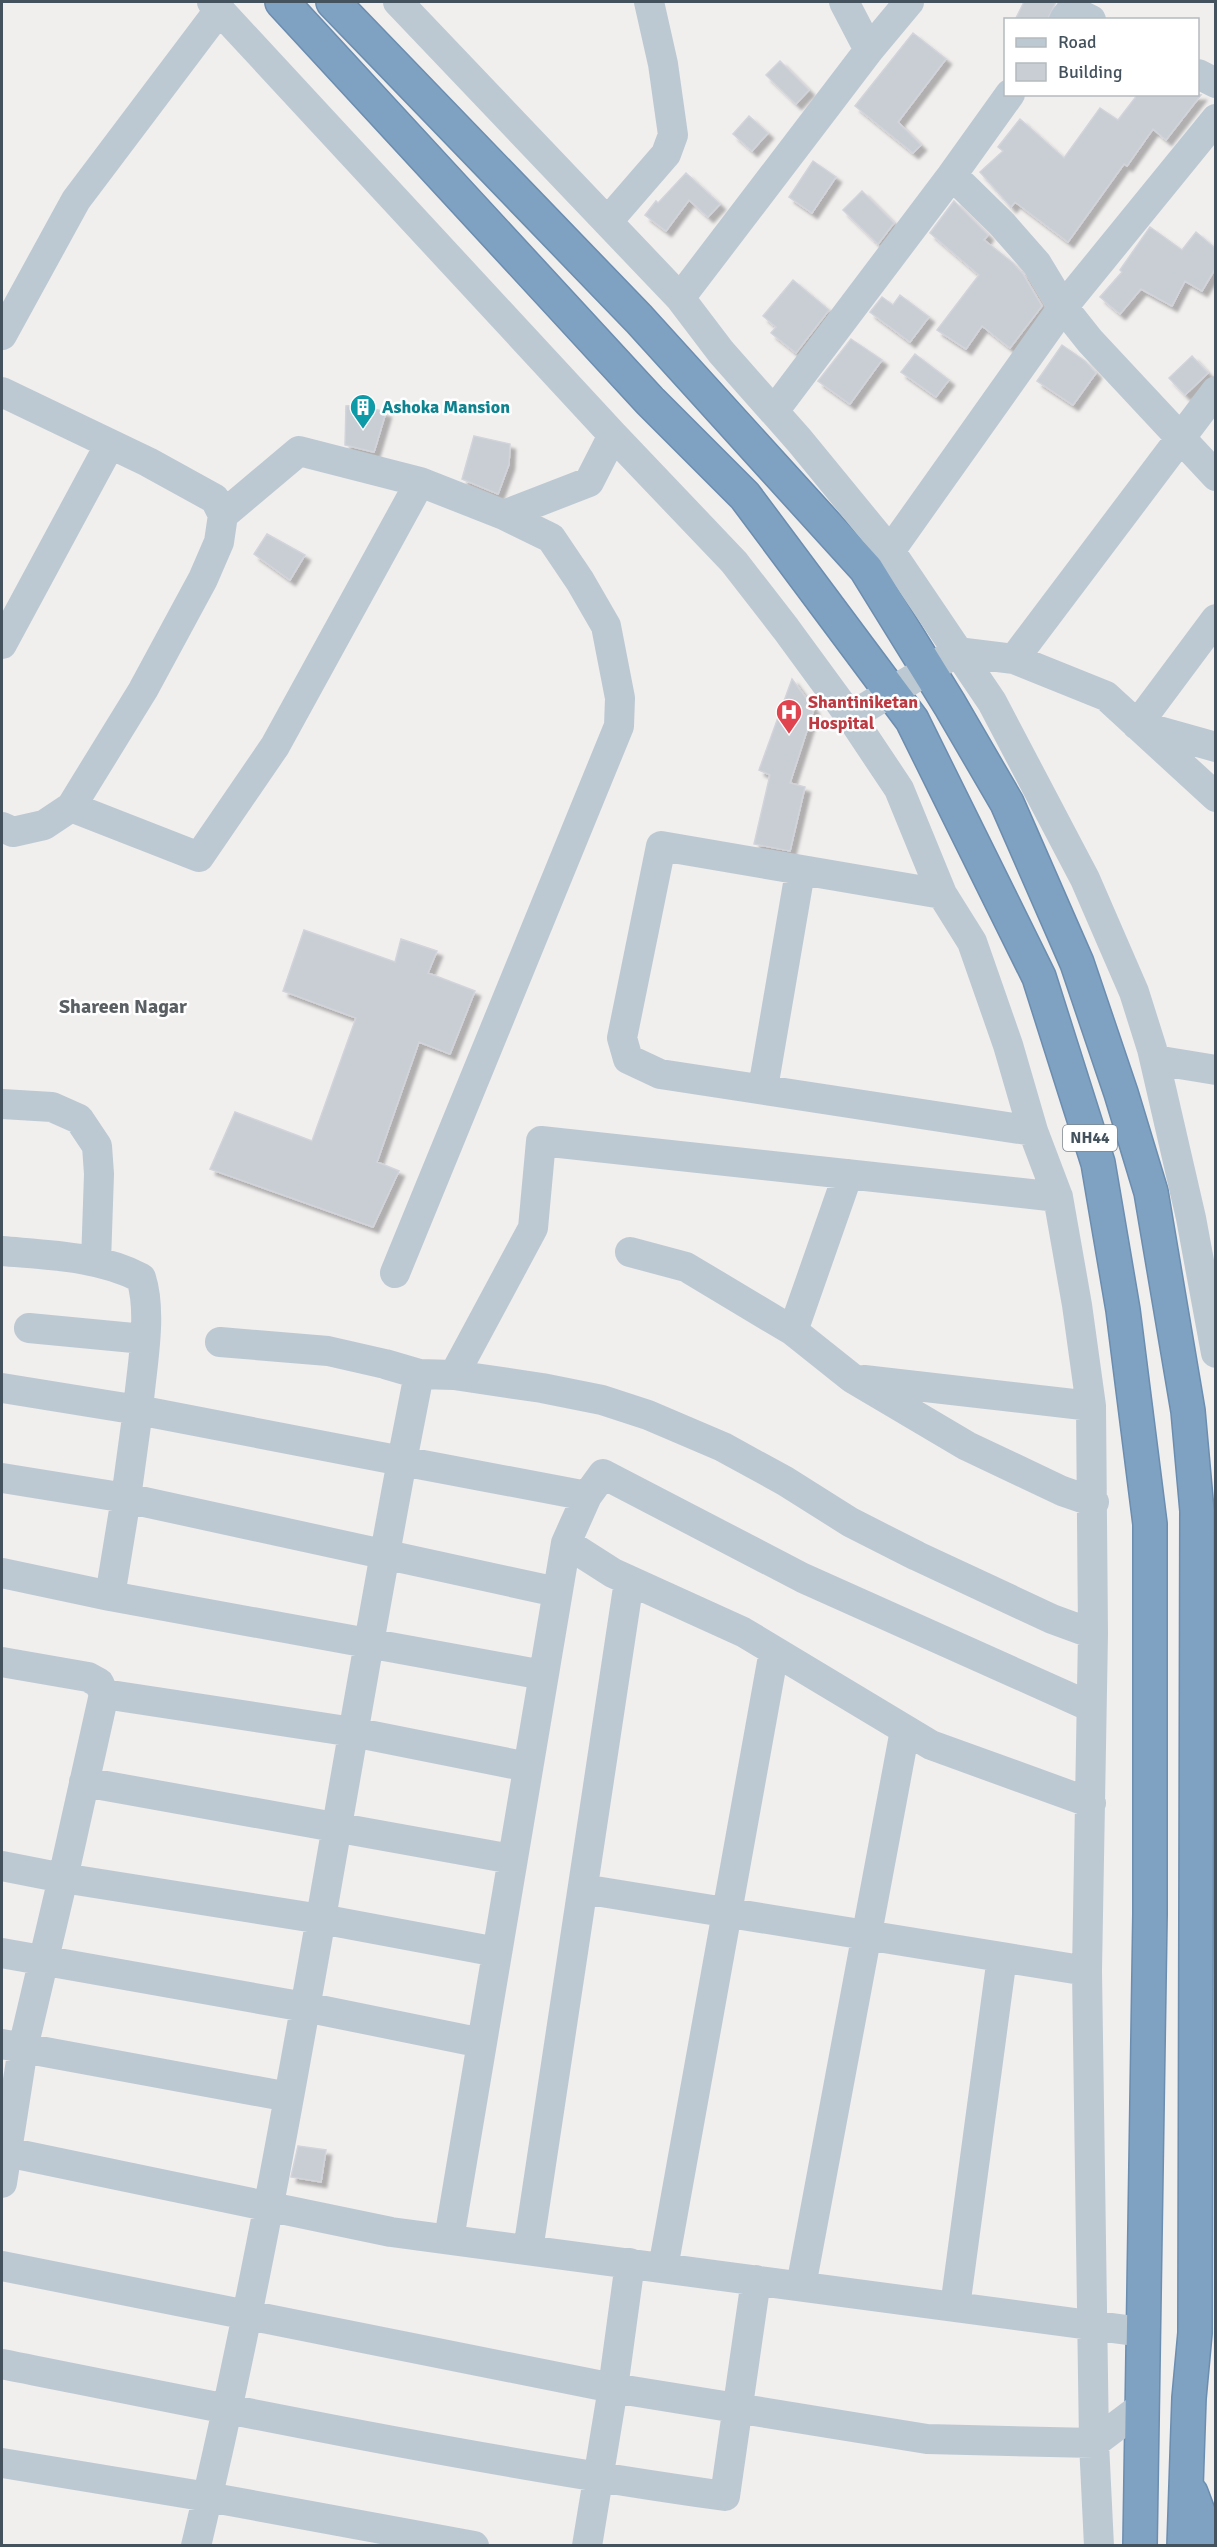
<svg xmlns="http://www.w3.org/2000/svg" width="1217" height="2547" font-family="Signika,sans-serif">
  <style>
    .building { fill: #c9cdd4; stroke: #d1d4da; stroke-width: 1.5; filter: url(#shadow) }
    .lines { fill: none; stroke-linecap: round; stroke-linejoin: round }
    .highway-casing { stroke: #6b8daf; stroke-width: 36 }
    .minor { stroke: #bcc9d2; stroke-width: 30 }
    .highway { stroke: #7fa2c3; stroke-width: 33 }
    .labels { text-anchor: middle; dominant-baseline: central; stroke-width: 5; stroke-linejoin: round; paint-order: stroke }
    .shield { fill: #fff; stroke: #7c868e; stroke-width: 1.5 }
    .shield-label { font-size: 16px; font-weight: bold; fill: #44525e }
    .culture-label { font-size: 18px; font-weight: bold; fill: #0d838f; stroke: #fff; text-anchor: start }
    .health-label { font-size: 18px; font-weight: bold; fill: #be3a42; stroke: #fff; text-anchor: start }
    .neighbourhood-label { font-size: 20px; font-weight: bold; fill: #5a5f64; stroke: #fff }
  </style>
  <defs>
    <filter id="shadow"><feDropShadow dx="5.5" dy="5.5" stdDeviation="1.5" flood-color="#0004"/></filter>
  </defs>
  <rect width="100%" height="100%" fill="#f1eeee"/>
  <path class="building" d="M1024,2H1056L1047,20H1015Z
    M913,33L946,59L898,122L921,145L913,153L855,106Z
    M780,61L809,90L796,104L766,75Z
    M1138,94L1201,95L1166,140L1153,129L1127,166L1124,164L1068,242L1015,202L1011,207L980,172L1003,151L998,147L1020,119L1064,158L1100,108L1118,120Z
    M749,116L768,133L752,151L733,134Z
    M813,161L836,177L812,213L789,197Z
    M686,173L720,204L708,217L689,200L666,231L645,215L656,201L658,203Z
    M862,191L894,223L878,244L843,210Z
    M954,201L988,235L984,240L1013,263L1023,274L1042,306L1010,348L982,326L966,349L937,330L979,275L930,233Z
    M1150,227L1182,250L1196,232L1215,248V269L1202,291L1185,281L1172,306L1141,289L1120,314L1100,297L1122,272L1120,270Z
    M793,280L829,310L796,353L771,333L776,327L763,316Z
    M900,295L929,317L910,342L870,312L882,297L893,305Z
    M851,339L882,360L850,404L818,381Z
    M1062,345L1085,361L1096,373L1073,405L1037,381Z
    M915,354L949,380L936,397L901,372Z
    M1192,356L1208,373L1185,395L1169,378Z
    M359,405L386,412L374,452L345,445L346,406Z
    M474,436L510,444L509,464L498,494L462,479Z
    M267,534L305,555L290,580L254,554Z
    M792,679L814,709L790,783L805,787L790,851L754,844L770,775L759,770Z
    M304,930L395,962L401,939L437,951L428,973L475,991L450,1054L419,1042L377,1162L399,1171L373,1227L210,1169L235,1112L312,1141L356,1018L283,991Z
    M298,2146L326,2150L321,2182L291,2177Z"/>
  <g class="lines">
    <g class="highway-casing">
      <path id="highway" d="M282,2L650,401L745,496L912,720L1039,977L1098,1163L1123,1310L1150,1524V1914L1140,2546
        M333,2L639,319L866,569L950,705L1007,803L1077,963L1121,1093L1151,1192L1188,1411L1197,1511L1195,2333L1189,2398L1184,2546
        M1191,2493L1208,2538V2546"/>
    </g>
    <path class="minor" d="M212,2L613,435L734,562L786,629L857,726L899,789L942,894L972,942L1008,1045L1033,1131L1058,1197L1077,1305L1091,1406L1093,1634L1087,1971L1094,2443L1099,2546
      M398,2L680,298L721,352L799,440L890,551L992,702L1085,879L1134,992L1152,1049L1191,1218L1216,1353
      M844,2L869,50
      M1064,20L1071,10L1091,20
      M1198,74L1216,83
      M952,175L1002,224L1037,264L1063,307L1090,341L1216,476
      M608,221L666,154L673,135L663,64L649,2
      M680,298L869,50L909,2
      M2,335L76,200L220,9
      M2,392L148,462L215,499L223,515L219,542L203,579L143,690L71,807L44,825L13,832L2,827
      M774,411L952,175L1010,94
      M223,515L299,451L420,482L504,515L589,482L613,435
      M890,551L1063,307L1216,119
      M1216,619L1137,725L1216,747
      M2,644L110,444
      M1014,659L1216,391
      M850,717L957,652L1014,659L1106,696L1216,797
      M71,807L199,857L275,746L420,482
      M942,894L661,846L622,1038L628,1059L660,1074L1033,1131
      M1155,1060L1216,1070
      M763,1088L800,872
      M2,1104L52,1107L79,1119L97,1146L99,1174L96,1262
      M2,1251C47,1255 100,1256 141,1278C153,1315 141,1370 138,1410L2,1388
      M630,1252L686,1267L793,1331L852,1378L967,1446L1062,1491L1094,1502
      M395,1273L619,726L620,698L606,626L580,581L551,538L504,515
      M29,1328L144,1339
      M793,1331L848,1174
      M220,1342L328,1351L385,1364L419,1374L454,1375L542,1388L602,1400L648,1415L723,1447L785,1481L850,1522L917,1556L1052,1619L1093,1634
      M419,1374L402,1461L587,1496
      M454,1375L533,1228L541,1141L1058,1197
      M864,1380L1091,1406
      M2,1478L126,1498L557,1592
      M566,1543L613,1573L743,1632L931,1745L1091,1803
      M2,1573L110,1596
      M2,1662L88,1677L99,1683L104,1694L63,1878L2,1866
      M104,1694L353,1732L528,1767
      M84,1782L512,1859
      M583,1889L1087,1971
      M2,1953L305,2007L482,2043
      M2,2044L289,2097
      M2,2151L391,2232L1142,2332
      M2,2183L23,2048L63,1878L321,1919L497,1952
      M449,2239L566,1543L587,1496L603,1474L803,1578L1091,1707
      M528,2250L629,1581
      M2,2266L613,2388L927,2439L1094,2443L1143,2406
      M663,2268L774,1651
      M801,2286L905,1730
      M955,2307L1002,1957
      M2,2364C242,2412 482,2462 725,2496L756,2280
      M2,2463L208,2497L474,2546
      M196,2546C282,2187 334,1823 402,1461L138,1410L126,1498L110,1596L543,1675
      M587,2546L613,2388L630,2263"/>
    <use href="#highway" class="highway"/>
  </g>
  <defs>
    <g id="building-pin" transform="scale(1.35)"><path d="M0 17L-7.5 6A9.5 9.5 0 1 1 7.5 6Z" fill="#0f9aa8" stroke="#fff"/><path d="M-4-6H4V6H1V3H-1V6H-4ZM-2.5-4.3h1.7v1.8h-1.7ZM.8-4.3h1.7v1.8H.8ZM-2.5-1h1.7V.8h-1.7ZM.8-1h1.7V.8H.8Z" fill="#fff"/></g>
    <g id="hospital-pin" transform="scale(1.35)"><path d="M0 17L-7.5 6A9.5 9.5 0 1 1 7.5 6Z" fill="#e0444e" stroke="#fff"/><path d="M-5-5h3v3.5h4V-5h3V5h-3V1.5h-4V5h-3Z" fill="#fff"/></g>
  </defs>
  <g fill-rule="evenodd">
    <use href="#building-pin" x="363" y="407"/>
    <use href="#hospital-pin" x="789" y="712"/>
  </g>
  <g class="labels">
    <rect class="shield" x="1063" y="1125" width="54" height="26" rx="4.5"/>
    <g class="shield-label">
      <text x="1090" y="1138">NH44</text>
    </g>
    <g class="culture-label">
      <text x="382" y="407">Ashoka Mansion</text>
    </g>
    <g class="health-label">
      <text x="808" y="702">Shantiniketan<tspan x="808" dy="21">Hospital</tspan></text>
    </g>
    <g class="neighbourhood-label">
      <text x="123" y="1006">Shareen Nagar</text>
    </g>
  </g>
  <rect width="1217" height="2547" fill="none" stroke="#44525e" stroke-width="6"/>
  <rect x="1004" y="18" width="195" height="78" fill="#ffffff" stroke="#b4babf" stroke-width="1.5"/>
  <rect x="1016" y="38" width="30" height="9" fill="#bcc9d2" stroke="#b4babf" stroke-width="1.5"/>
  <text x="1058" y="48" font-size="18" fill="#44525e">Road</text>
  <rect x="1016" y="63" width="30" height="18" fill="#c9cdd4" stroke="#b4babf" stroke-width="1.5"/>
  <text x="1058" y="78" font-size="18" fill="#44525e">Building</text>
</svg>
